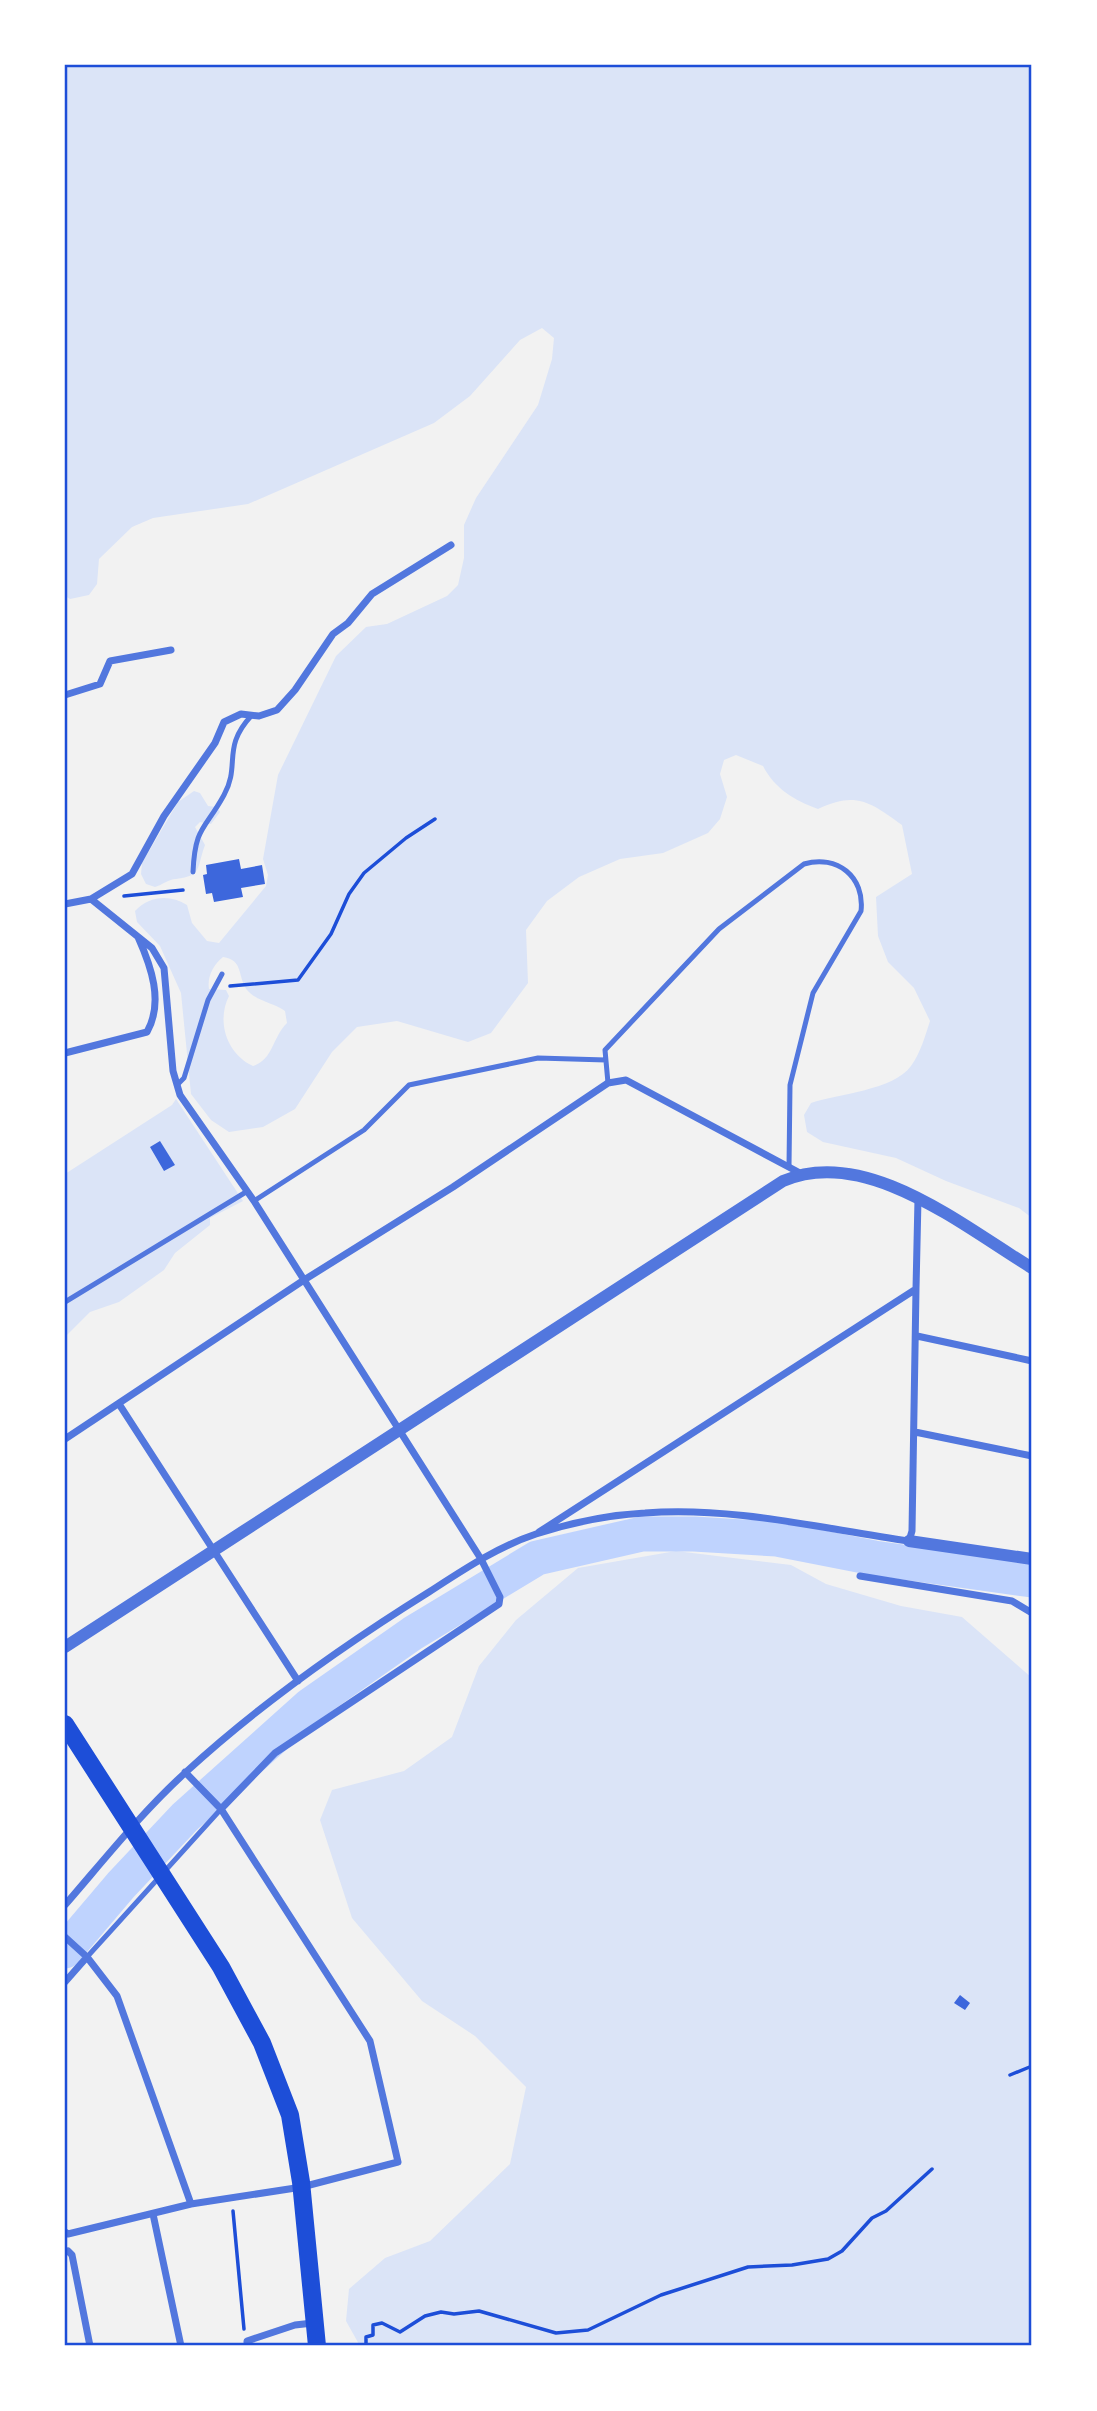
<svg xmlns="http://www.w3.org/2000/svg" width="1097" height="2411" font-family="'Roboto Condensed',sans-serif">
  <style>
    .green { fill: #dbe4f7; fill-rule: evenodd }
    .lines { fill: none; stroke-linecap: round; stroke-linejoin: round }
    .river { stroke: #bfd3fe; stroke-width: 35 }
    .building { fill: #3d67dc }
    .path { stroke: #1d4ed8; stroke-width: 3.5 }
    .service { stroke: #5277de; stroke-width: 5 }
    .minor { stroke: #5277de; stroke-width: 7 }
    .tertiary { stroke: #5277de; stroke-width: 12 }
    .trunk { stroke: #1d4ed8; stroke-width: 18 }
    .neatline { fill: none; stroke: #1d4ed8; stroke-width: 2.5 }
  </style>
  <rect width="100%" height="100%" fill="#f2f2f2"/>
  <path class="green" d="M65,65H1032V1218L1019,1208L946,1181L896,1158L823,1142L807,1132L804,1115L811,1103C838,1094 894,1090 911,1066C921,1052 925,1036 930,1021L914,988L888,962L878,936L876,897L912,874L902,825C870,802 856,791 818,809C794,800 775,789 763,766L736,755L724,760L720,774L727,797L720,819L708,833L663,853L620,859L579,877L547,901L526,930L528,983L491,1033L468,1042L397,1021L357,1027L332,1052L295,1109L263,1127L229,1132L211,1120L191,1094L181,993L160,946L137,922L135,911C149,896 170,894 187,905L192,923L207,941L219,943L266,886L268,875L263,859L278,775L336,656L366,627L387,624L447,596L458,585L464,558V525L476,498L538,405L552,359L554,338L542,328L520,340L470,396L434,423L248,504L153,518L132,527L99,559L97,584L89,595L70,599L65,596ZM223,957C244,960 237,976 247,990C256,1001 274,1003 285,1011L287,1023C272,1038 273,1060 253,1066C227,1054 216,1022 229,996L226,990L209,989C207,977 213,965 223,957Z
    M194,791L200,793L208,806L217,807L220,812L211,824L200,822L195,827L205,845C196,869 203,875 176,879C169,879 162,885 155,887L146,884L141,874L142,863L178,802Z
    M176,1099L243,1201L210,1218V1225L175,1253L164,1270L119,1302L90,1312L65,1337V1174L172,1105Z
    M676,1551L791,1565L826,1584L901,1606L962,1617L1032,1678V2346H360L346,2321L349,2289L385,2258L430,2241L510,2164L526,2087L475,2036L422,2001L352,1918L320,1820L332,1790L404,1771L452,1737L479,1666L516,1620L578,1568Z"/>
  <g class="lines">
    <path class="river" d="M65,1951L121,1885L185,1817L310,1705L413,1633L537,1558L642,1534H694L777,1539L874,1558L1032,1580"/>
  </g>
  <path class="building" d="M239,859L241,869L262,865L265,884L241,888L243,897L214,902L212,893L206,894L203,875L207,874L206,865Z
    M160,1141L175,1165L164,1171L150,1147Z
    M960,1995L970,2003L965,2010L954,2003Z"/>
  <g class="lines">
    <path class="path" d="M124,896L183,890
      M230,986L298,980L331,934L349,894L364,873L406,838L435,819
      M1010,2075L1032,2066
      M233,2211L244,2329
      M366,2346V2337L373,2335V2325L382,2323L400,2332L425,2316L441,2312L454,2314L479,2311L556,2333L588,2330L661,2295L748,2267L792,2265L828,2259L842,2251L872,2218L886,2211L932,2169"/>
    <path class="service" d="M193,872C195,826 205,830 224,795C241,764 221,748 252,715
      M608,1083L605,1050L719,929L804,864C837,854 865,877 861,911L813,993L790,1085L789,1166
      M177,1085L184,1078L208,1000L222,974
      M254,1201L364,1130L409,1085L538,1058L606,1060
      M65,1302L246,1192
      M87,1957L221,1809"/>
    <path class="minor" d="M65,695L100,684L110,661L171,650
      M91,899L132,874L164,816L215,743L224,722L241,714L259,716L277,710L295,690L333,634L348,623L372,594L451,545
      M65,904L91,899L152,948L164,968L173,1071L180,1095L254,1201L481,1559L500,1597L499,1604L275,1753L221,1809
      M65,1053L147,1032C164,1002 151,966 138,937
      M917,1336L1032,1361
      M119,1404L298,1681
      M915,1432L1032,1456
      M65,1439L304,1280L453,1187L608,1083L626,1080L800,1173
      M539,1532L916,1289L918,1199
      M860,1576L1012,1601L1032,1613
      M65,1905C104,1860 142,1812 186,1772C260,1704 344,1645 429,1592C463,1570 497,1547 536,1534C570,1523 610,1515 645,1513C732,1506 823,1529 909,1541L912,1531L916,1289
      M65,1937L87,1957L117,1996L191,2204
      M65,1982L87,1957
      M153,2214L181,2346
      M65,2232L68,2234L191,2204L302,2187L398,2162L370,2041L221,1809L185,1772
      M68,2251L72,2255L90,2346
      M247,2346V2341L295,2325L313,2323"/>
    <path class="tertiary" d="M909,1541L1032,1559
      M65,1647L783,1181C866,1145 964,1227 1032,1268"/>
    <path class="trunk" d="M65,1724L221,1967L262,2043L290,2115L301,2182L317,2346"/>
  </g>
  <rect width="1097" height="2411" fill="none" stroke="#ffffff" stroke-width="133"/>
  <rect x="66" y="66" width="964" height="2278" class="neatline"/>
</svg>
